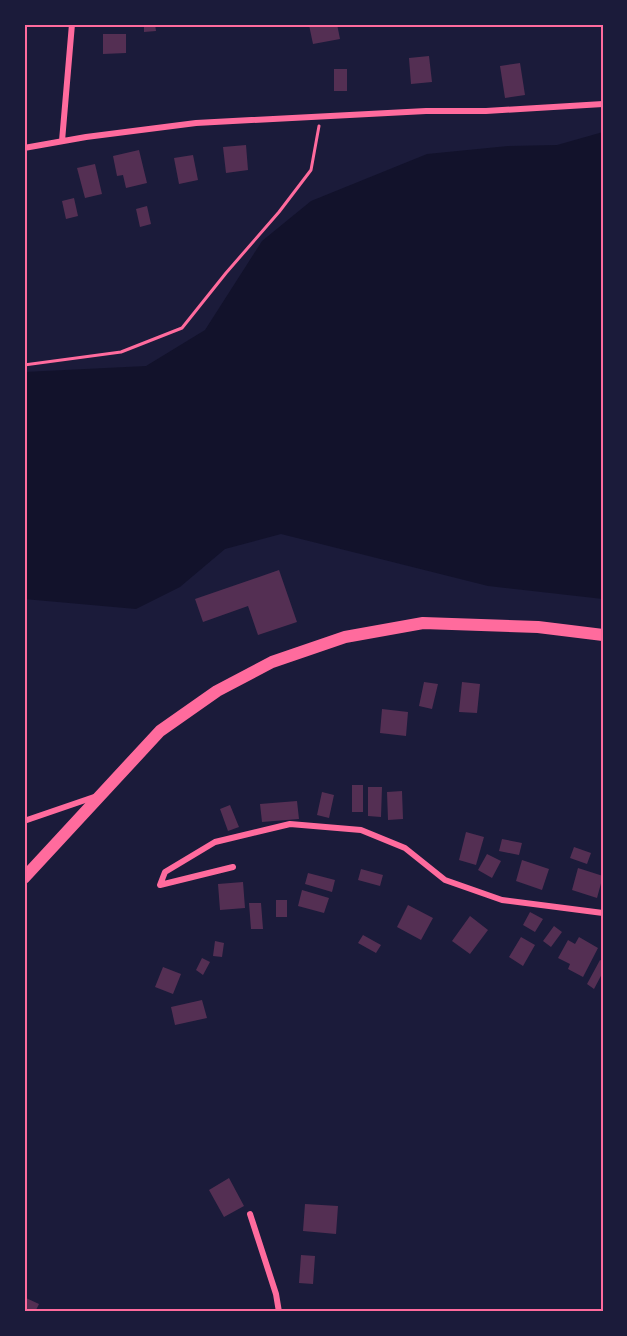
<svg xmlns="http://www.w3.org/2000/svg" width="627" height="1336" font-family="Lato,sans-serif">
  <style>
    .water { fill: #12122b }
    .building { fill: #542f53 }
    .lines { fill: none; stroke-linecap: round; stroke-linejoin: round }
    .path { stroke: #ff6b9d; stroke-width: 3 }
    .minor { stroke: #ff6b9d; stroke-width: 6 }
    .primary { stroke: #ff6b9d; stroke-width: 12 }
    .neatline { fill: none; stroke: #ff6b9d; stroke-width: 2 }
  </style>
  <rect width="100%" height="100%" fill="#1b1b3a"/>
  <path class="water" d="M603,132V599L488,586L281,534L225,549L180,587L136,609L24,599V372L146,366L205,330L262,241L311,201L427,154L508,146L557,145Z"/>
  <path class="building" d="M144,24H155L156,31L144,32Z
    M313,24H337L340,39L313,44L309,25Z
    M103,34H126V53L103,54Z
    M429,56L432,82L411,84L409,58Z
    M520,63L525,95L505,98L500,66Z
    M334,69H347V91H334Z
    M246,145L248,170L226,173L223,147Z
    M139,150L147,183L126,188L123,175L117,176L113,156Z
    M193,155L198,180L179,184L174,158Z
    M95,164L102,194L85,198L77,168Z
    M74,198L78,216L66,219L62,201Z
    M147,206L151,224L140,227L136,209Z
    M279,570L297,622L258,635L248,606L203,622L195,599Z
    M424,682L438,684L432,709L419,706Z
    M462,682L480,684L477,713L459,712Z
    M382,709L408,712L406,736L380,733Z
    M352,785H363V812H352Z
    M368,787H382L381,817L368,816Z
    M402,791L403,819L388,820L387,792Z
    M322,792L334,795L329,818L317,815Z
    M297,801L299,819L262,822L260,804Z
    M230,805L239,827L228,831L220,809Z
    M466,832L484,837L476,865L459,860Z
    M502,839L522,843L519,855L499,851Z
    M574,847L591,853L587,864L570,858Z
    M487,854L501,861L492,878L478,870Z
    M522,860L549,869L542,890L516,881Z
    M578,868L603,876L597,898L572,890Z
    M361,869L383,875L380,886L358,880Z
    M308,873L335,880L332,892L305,884Z
    M243,882L245,908L220,910L218,884Z
    M302,890L329,898L324,913L298,906Z
    M276,900H287V917H276Z
    M249,903H261L263,929H251Z
    M408,905L433,918L421,940L397,927Z
    M530,912L543,919L535,932L523,925Z
    M470,916L488,930L470,954L452,941Z
    M554,926L562,932L551,947L543,941Z
    M363,935L381,945L376,953L358,943Z
    M521,937L535,945L523,966L509,957Z
    M579,937L598,948L583,977L568,969L570,964L558,958L568,940L575,944Z
    M215,941L224,943L222,957L213,956Z
    M202,958L210,962L203,975L196,970Z
    M600,960L603,961V972L594,989L587,984Z
    M163,967L181,974L173,994L155,987Z
    M202,1000L207,1018L175,1025L171,1007Z
    M229,1178L244,1206L224,1217L209,1190Z
    M305,1204L338,1206L336,1234L303,1231Z
    M301,1255L315,1256L313,1284L299,1283Z
    M26,1298L39,1304L35,1312H24V1301Z"/>
  <g class="lines">
    <path class="path" d="M24,365L121,352L182,328L226,273L279,212L311,170L319,126"/>
    <path class="minor" d="M62,141L72,24
      M24,148L86,137L196,123L426,111H486L603,104
      M24,821L97,796
      M233,867L160,885L165,872L215,842L290,824L361,830L405,848L445,880L502,900L603,913
      M250,1214L276,1294L279,1312"/>
    <path class="primary" d="M24,878L160,731L217,691L272,662L345,637L423,623L538,627L603,635"/>
  </g>
  <rect width="627" height="1336" fill="none" stroke="#1b1b3a" stroke-width="51"/>
  <rect x="26" y="26" width="576" height="1284" class="neatline"/>
</svg>
